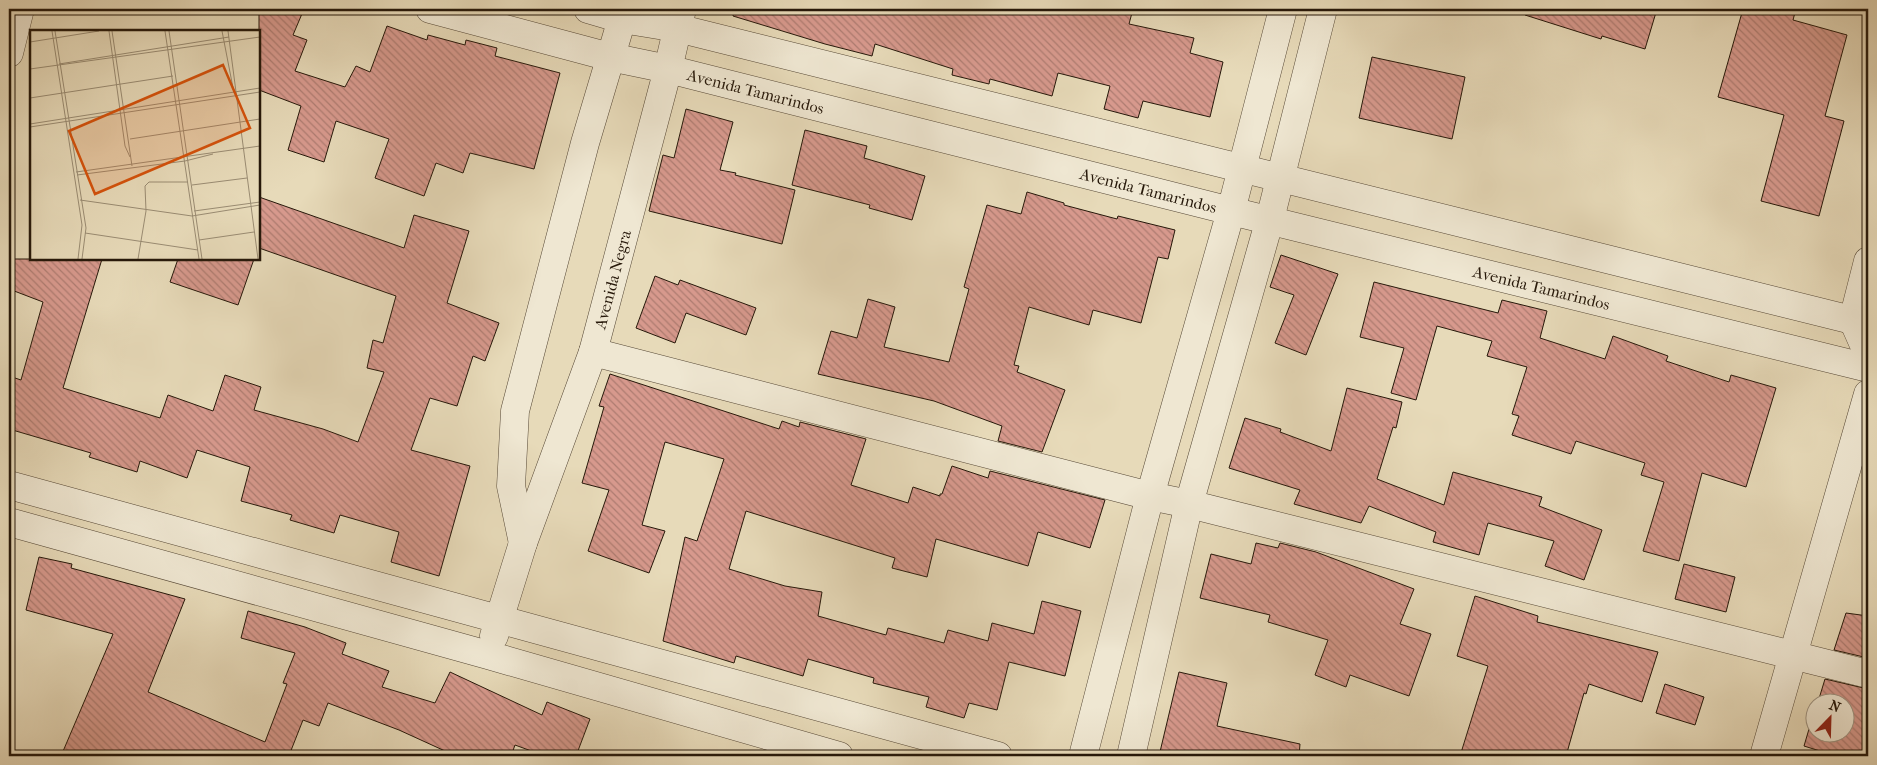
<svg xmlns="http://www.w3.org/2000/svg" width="1877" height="765" font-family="'IM FELL French Canon',serif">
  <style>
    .building { fill: url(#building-back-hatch); stroke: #26180a }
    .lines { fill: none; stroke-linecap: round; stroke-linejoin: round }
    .minor-casing { stroke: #564836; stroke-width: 29 }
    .minor { stroke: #efe7d2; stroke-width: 28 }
    .labels { text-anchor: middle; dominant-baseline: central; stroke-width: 4.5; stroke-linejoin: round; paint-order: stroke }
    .street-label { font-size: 16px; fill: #26180a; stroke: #efe7d2 }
    .inset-road { fill: none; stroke: #9a8c73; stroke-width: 1 }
    .view { fill: #d5520c; fill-opacity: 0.15; stroke: #d5520c; stroke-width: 2.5 }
    .inset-edge { fill: none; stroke: #26180a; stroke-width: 2.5 }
  </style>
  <defs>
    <pattern id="building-back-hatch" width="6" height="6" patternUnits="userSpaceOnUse" patternTransform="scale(1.25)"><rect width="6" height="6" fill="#d7998d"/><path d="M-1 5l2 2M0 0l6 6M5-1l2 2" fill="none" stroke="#ae7c71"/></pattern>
  </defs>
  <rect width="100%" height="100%" fill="#e7dab9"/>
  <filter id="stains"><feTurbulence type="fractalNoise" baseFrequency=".004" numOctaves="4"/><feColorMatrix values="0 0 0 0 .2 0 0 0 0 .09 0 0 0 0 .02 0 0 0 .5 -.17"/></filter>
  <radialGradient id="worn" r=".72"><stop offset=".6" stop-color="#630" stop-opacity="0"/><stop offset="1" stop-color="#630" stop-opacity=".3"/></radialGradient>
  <path class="building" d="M259,9H304L293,35L307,40L295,71L345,87L356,66L370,72L387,26L427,40L428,35L465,45L466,40L497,48L495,56L560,73L534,169L470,153L463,173L436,163L424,196L375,178L389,139L336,121L324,162L288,150L301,106L259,90Z
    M734,9H1133L1129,24L1194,38L1190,53L1223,62L1210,117L1143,101L1138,118L1104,109L1110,86L1058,73L1052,96L990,79L989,84L952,75L953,69L875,44L872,56L825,44L733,16Z
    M1526,9H1657L1645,49L1602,36L1601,39L1525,15Z
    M1743,9H1796L1793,20L1847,35L1825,116L1844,121L1819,216L1761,201L1784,115L1718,97Z
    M1372,57L1465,77L1452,139L1359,118Z
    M686,109L733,122L720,170L736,173L735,175L795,190L782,244L649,211L663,155L674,158Z
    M805,130L867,146L864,158L925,176L912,220L869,208L870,205L792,185Z
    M1027,192L1064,203V205L1117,219L1118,216L1175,230L1168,259L1158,257L1141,323L1093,310L1089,325L1029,307L1014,365L1019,366L1017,372L1065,390L1042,452L998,441L1002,426L934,401L818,374L831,331L857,338L868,299L895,307L884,347L949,362L969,289L964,287L987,205L1021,214Z
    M259,197L404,248L414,215L469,231L447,303L499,323L485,361L473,356L457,406L430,398L411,450L470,466L439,576L391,562L399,532L340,515L334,533L290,520L292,515L241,501L250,467L197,450L187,478L140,461L137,472L89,457L91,453L9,429V376L21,380L43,302L9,289V271L13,259H102L63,388L160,418L168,395L213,411L225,375L261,387L254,410L323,429L358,442L384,372L367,368L373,340L383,343L396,296L259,248Z
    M1281,255L1338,274L1306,355L1275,343L1294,295L1270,287Z
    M178,259H254L238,305L170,282Z
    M655,276L678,285L680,280L756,308L746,335L686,313L675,343L636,328Z
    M1374,282L1498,313L1502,300L1547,311L1540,338L1605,359L1613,336L1668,356L1666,361L1729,382L1731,375L1776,388L1746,487L1702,473L1679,561L1643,551L1664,482L1641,475L1645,463L1576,441L1571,454L1512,435L1519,416L1512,414L1527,367L1487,356L1492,341L1437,326L1416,400L1391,393L1404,348L1360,337Z
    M610,374L779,429L782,421L799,427L800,422L866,439L851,485L908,503L913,487L940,496V494H942L952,466L988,478L990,471L1105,500L1090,548L1038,532L1028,566L936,539L927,577L892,568L895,558L746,511L729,569L785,586L822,592L818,616L886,635L888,628L944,643L948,630L988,641L992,623L1034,634L1042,601L1081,611L1065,676L1009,662L997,710L969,703L964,718L926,707L929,697L873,683L874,678L808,659L803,676L736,656L734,663L663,641L685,537L697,541L724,459L665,442L642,525L665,531L649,573L588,551L609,490L582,483L604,407L599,406Z
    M1347,388L1402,402L1396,428L1393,427L1377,479L1444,505L1453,472L1542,497L1539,506L1602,530L1584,580L1545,566L1554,541L1488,523L1479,555L1433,542L1436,532L1369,506L1361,523L1294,504L1300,490L1229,468L1245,418L1281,429L1280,432L1331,451Z
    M1256,543L1278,548L1280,543L1316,552L1414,589L1400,624L1431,634L1409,696L1350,675L1346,687L1315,675L1328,640L1268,622L1270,615L1200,598L1211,554L1251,564Z
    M39,557L72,564L71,568L185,599L148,692L265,742L287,684L283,683L295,653L241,638L248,611L305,627L346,643L342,654L389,671L382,687L435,703L450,672L542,715L547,702L590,719L576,756H545L515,745L511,756H456L399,730L328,703L319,726L303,720L290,753L298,756H61L113,634L26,610Z
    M1684,564L1735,577L1726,612L1675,599Z
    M1475,596L1538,616L1537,622L1658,652L1642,702L1589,684L1586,694L1584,693L1566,756H1460L1488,666L1457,656Z
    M1846,613L1868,616V658L1834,650Z
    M1179,672L1227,683L1217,726L1300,744L1299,756H1159Z
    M1825,679L1868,689V756H1836L1804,746L1814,712V732H1844V702H1818Z
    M1665,684L1704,697L1695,725L1656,713Z"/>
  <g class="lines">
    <g class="minor-casing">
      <g id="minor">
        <path id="s1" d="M430,9L610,57L668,69L1231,211L1868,368"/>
        <path d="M588,9L622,19L677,28L1868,324"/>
        <path d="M9,53L20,9"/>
        <path d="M1868,261L1853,320L1868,354"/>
        <path d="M593,352L1150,496L1189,504L1868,674"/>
        <path d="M9,485L998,756"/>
        <path d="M9,522L488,655L839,756"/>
        <path d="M523,543L511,486L515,411L585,143L625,9"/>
        <path id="s2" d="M494,636L523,543L593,352L668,69L682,9"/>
        <path d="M1083,756L1150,496L1231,211L1283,9"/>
        <path d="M1131,756L1189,504L1270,219L1323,9"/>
        <path d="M1764,756L1868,394"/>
      </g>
    </g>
    <use href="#minor" class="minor"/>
  </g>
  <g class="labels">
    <g class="street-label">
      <text stroke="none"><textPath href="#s1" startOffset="336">Avenida Tamarindos</textPath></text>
      <text stroke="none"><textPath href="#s1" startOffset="741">Avenida Tamarindos</textPath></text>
      <text stroke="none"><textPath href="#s2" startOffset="376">Avenida Negra</textPath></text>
      <text stroke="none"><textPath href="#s1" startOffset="1146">Avenida Tamarindos</textPath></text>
    </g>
  </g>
  <g transform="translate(30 30)">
    <rect width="230" height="230" fill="#e7dab9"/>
    <path class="inset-road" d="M22,1L52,195L48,229M25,1L56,198L52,229M79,1L95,116L100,127M82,1L102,136M135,1L169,229M139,1L172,229M192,1L204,63M198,1L228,229M0,12L69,1M29,34L199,7M0,39L230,7M0,68L143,46M0,94L230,58M0,97L230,62M100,109L230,89M46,142L230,116M47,145L155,131L183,124M162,155L217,148M50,170L162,186L230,175M164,181L230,172M55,203L168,220M169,210L224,202M108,229L116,181L115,156L119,152H158"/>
    <path class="view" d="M193,35L220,98L65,164L39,101Z"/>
    <rect width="230" height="230" class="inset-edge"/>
  </g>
  <rect width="1877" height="765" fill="none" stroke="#e7dab9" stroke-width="30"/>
  <rect x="10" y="10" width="1857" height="745" fill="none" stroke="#26180a" stroke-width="2.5"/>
  <rect x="15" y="15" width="1847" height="735" fill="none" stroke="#26180a"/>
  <g transform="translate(1830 718) rotate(23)"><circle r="24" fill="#efe7d2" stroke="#9f9482"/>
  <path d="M0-4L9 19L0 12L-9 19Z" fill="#8f2418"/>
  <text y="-8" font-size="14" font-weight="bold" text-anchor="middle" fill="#26180a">N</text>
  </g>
  <rect width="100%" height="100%" filter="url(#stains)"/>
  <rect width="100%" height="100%" fill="url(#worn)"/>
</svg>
